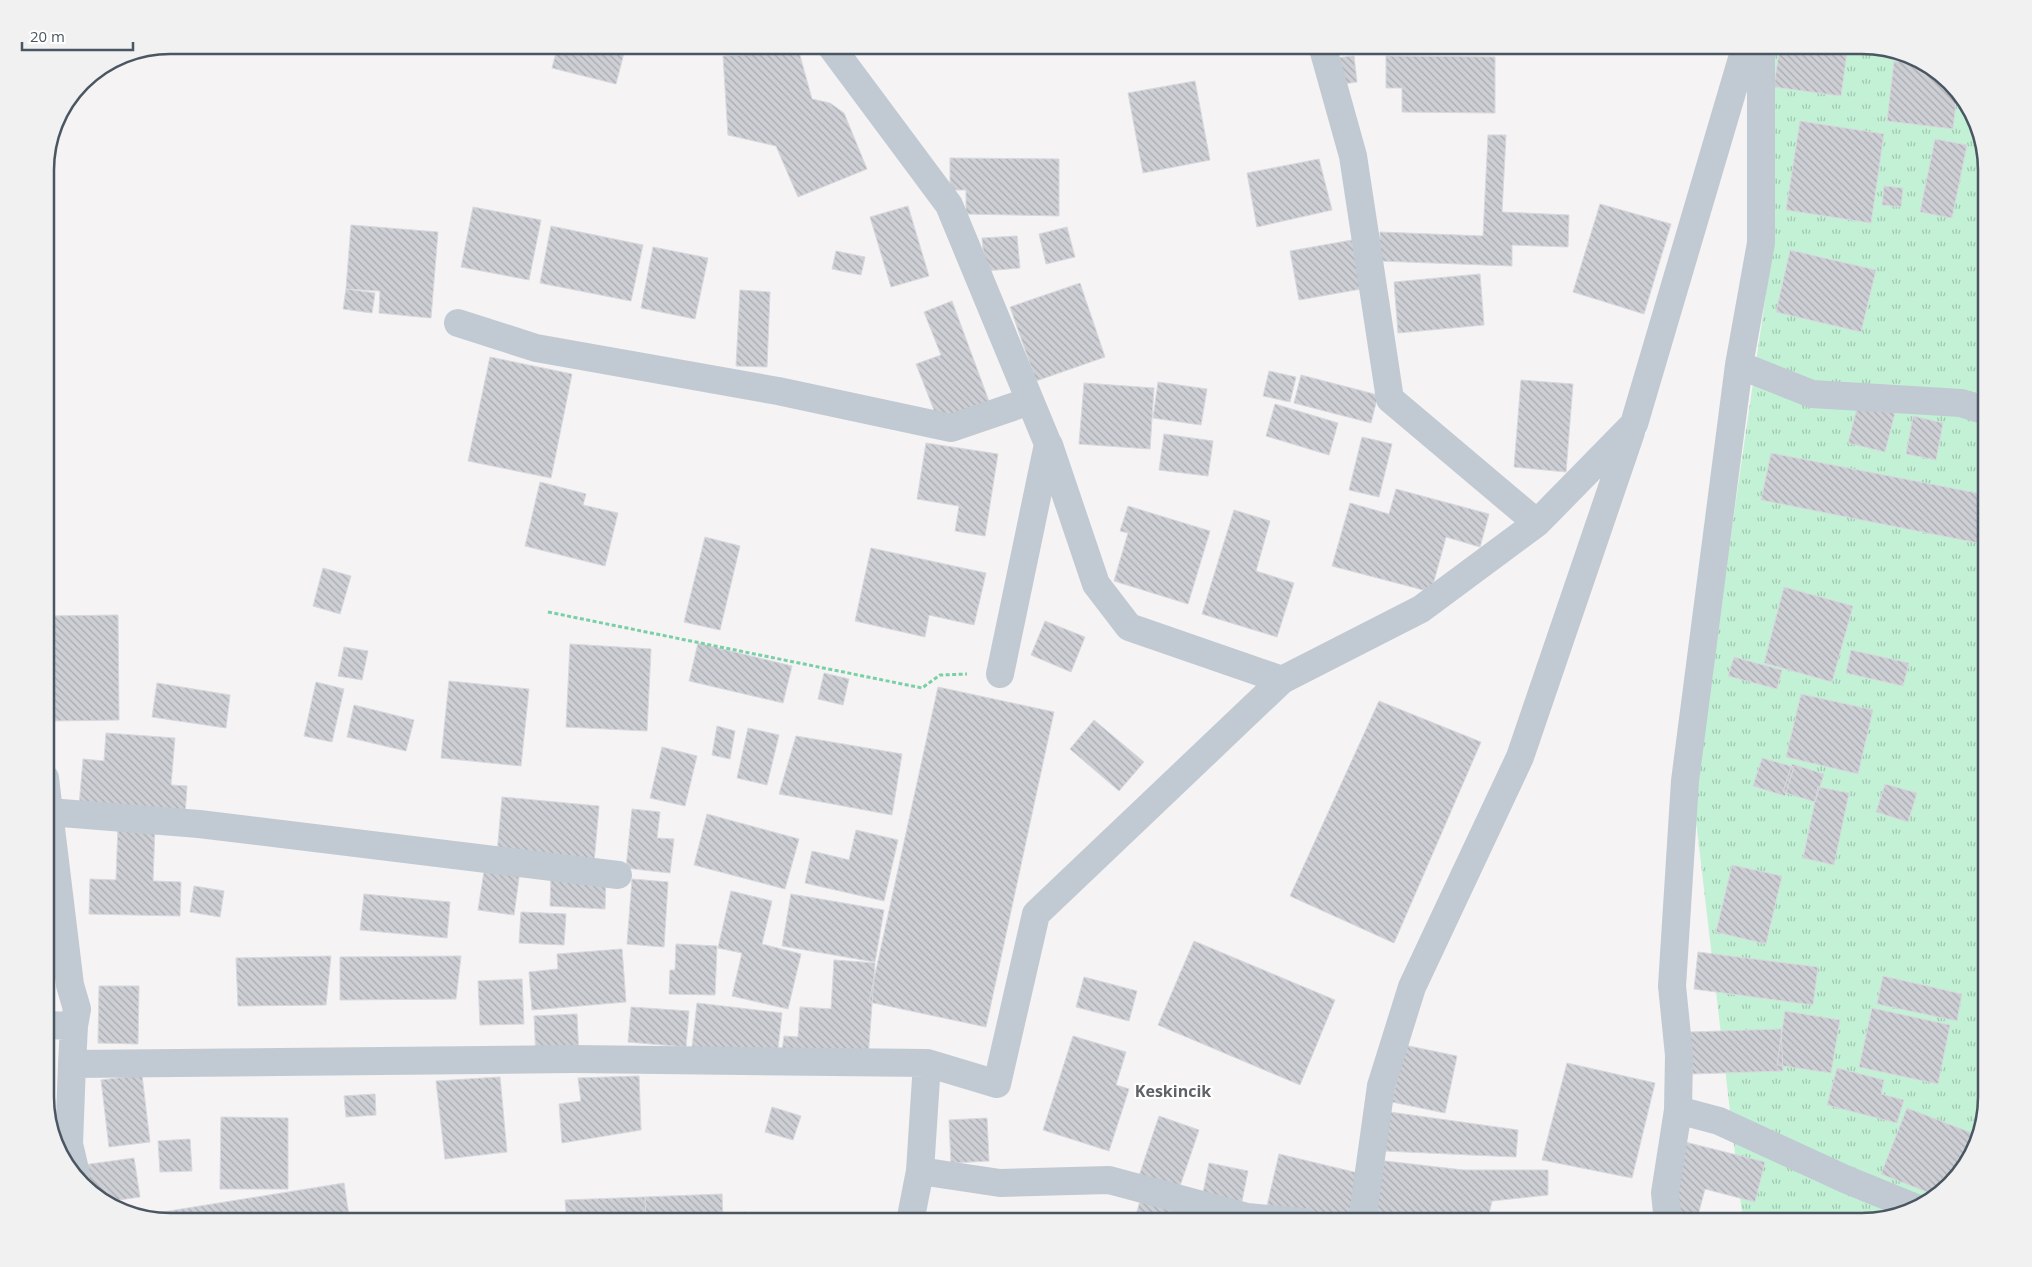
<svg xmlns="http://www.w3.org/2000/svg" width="2032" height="1267" font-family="'Open Sans',sans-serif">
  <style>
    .park { fill: url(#park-tufts) }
    .building { fill: url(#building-back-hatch); stroke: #d7d9de }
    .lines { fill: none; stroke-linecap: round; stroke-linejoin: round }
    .path { stroke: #7ad0a6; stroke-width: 3; stroke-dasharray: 4 2.5; stroke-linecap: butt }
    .minor { stroke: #c1cad2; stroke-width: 28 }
    .labels { text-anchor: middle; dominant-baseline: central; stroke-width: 4.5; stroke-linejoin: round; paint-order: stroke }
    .quarter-label { font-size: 16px; font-weight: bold; fill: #5f6368; stroke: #fff }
    .rim { fill: none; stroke: #4a5661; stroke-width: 2.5 }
  </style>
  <defs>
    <pattern id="park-tufts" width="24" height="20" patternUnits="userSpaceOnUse" patternTransform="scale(1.25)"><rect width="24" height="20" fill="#c3f1d5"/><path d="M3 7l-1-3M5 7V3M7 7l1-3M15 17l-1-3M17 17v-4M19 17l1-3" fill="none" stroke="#a0c6b0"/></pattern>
    <pattern id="building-back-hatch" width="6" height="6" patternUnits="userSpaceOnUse" patternTransform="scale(1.25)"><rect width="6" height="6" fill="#cdcfd5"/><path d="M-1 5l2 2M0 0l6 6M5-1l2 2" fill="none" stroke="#a8abb0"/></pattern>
  </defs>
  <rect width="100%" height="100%" fill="#f5f3f3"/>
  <path class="park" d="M1760,45H1862L1925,62L1970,107L1987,162V1098L1970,1160L1924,1205L1863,1222H1743L1693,795L1767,287Z"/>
  <path class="building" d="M558,45H626L616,84L552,68Z
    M1780,45H1848L1841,96L1774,87Z
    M799,52L812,99L830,103L844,113L867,169L798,197L776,146L728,135L723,56Z
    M1354,56L1357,82L1336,85L1334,58Z
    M1386,56L1495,57V113L1402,112V88H1386Z
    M1894,61L1928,65L1957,94L1953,129L1887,121Z
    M1195,81L1210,160L1143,173L1128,93Z
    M1800,121L1884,134L1871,223L1786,210Z
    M1488,135H1506L1502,212L1569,215L1568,247L1512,245V266L1379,261L1380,232L1483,236Z
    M1935,139L1967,145L1952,218L1920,212Z
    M950,158L1059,159V216L966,214V190H950Z
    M1319,159L1332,210L1257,227L1247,173Z
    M1884,186L1903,188L1901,207L1882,205Z
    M1600,204L1671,224L1644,314L1573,292Z
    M908,206L929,276L891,287L870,217Z
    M473,207L541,220L529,280L461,267Z
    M351,225L438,232L431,318L379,313L380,291L346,289Z
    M551,226L643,245L631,301L540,283Z
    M1067,227L1075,257L1046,264L1039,234Z
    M1017,236L1020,268L985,271L982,238Z
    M1352,240L1361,289L1299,300L1290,251Z
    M653,247L708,258L695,319L641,308Z
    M1790,250L1876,270L1861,332L1776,312Z
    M836,251L865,257L861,275L832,269Z
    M1480,274L1484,325L1398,333L1394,282Z
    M1080,283L1105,357L1036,381L1010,307Z
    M346,289L375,293L372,313L343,309Z
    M740,290L770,292L767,367L736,366Z
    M952,301L990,404L939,423L916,364L941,355L924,312Z
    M490,357L572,374L551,478L468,461Z
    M1269,371L1296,377L1290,402L1263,396Z
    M1301,375L1378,395L1371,423L1294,403Z
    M1521,380L1573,384L1566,472L1514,467Z
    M1158,382L1207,389L1201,425L1153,418Z
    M1084,383L1154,388L1150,449L1079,444Z
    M1275,404L1338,423L1329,455L1266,436Z
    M1858,404L1895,413L1885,452L1848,443Z
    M1913,416L1943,423L1936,460L1906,454Z
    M1164,434L1213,441L1208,476L1159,470Z
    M1362,437L1392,444L1379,497L1349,490Z
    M926,443L998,454L985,536L955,531L959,506L917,499Z
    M1771,453L1987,495L1978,543L1761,500Z
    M540,482L586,494L583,505L618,513L605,566L525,546Z
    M1396,489L1489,514L1480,547L1446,537L1431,592L1332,566L1350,503L1389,514Z
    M1128,506L1210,531L1188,604L1114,581L1128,533L1120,531Z
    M1234,510L1270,521L1256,571L1294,583L1277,637L1202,614Z
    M705,537L740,546L720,630L684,622Z
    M871,548L986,573L974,625L929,615L925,637L855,621Z
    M323,568L351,576L340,614L313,606Z
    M1784,587L1853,606L1832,682L1764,663Z
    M118,615L119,720L50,721L48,616Z
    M1045,621L1085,637L1071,672L1031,655Z
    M698,643L792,666L783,703L689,681Z
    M570,644L651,649L647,731L566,727Z
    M344,647L368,651L362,680L338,676Z
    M1851,650L1909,663L1903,686L1846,673Z
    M1734,657L1782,670L1777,689L1728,676Z
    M824,673L849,679L843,705L818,699Z
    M449,681L529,689L521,766L441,758Z
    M316,682L344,689L332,742L304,736Z
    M157,683L230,695L226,728L152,717Z
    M938,687L1054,712L986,1027L869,1002Z
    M1801,694L1873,710L1858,774L1786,757Z
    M1379,701L1481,742L1394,943L1290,896Z
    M354,705L414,720L406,751L347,737Z
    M1094,720L1144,762L1119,791L1070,749Z
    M717,726L735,731L730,759L712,755Z
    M748,728L779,735L767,785L737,778Z
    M106,733L175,738L171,785L187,786L185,815L79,806L83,759L104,761Z
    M796,736L902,754L892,815L779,794Z
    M662,747L697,756L685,806L650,798Z
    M1762,758L1794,767L1785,796L1753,786Z
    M1792,764L1824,774L1815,802L1783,792Z
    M1885,784L1917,793L1908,822L1876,812Z
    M1818,787L1849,793L1834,865L1803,858Z
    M502,797L599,806L594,863L497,854Z
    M632,809L660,812L657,838L674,839L670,873L626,868Z
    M707,814L799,839L785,889L694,865Z
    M118,825L155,826L153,881L181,882L180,916L89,914L90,879L116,880Z
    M856,830L898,840L884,901L805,883L812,851L849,860Z
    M485,865L520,870L514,915L478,910Z
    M1732,865L1782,876L1766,944L1716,932Z
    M551,875L606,877L605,909L550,906Z
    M632,879L668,882L664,947L627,944Z
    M194,886L224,891L220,917L190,912Z
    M731,891L772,901L762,944L801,954L788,1009L732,996L742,953L718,948Z
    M364,894L450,902L447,938L360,930Z
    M791,894L884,910L875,962L782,946Z
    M521,912L566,914L564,945L519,943Z
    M1194,941L1335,1000L1300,1085L1158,1025Z
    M676,944L717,946L715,995L669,994L670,970H675Z
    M622,949L626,1002L532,1010L529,972L558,969L557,954Z
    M1698,952L1818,967L1813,1005L1694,989Z
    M331,956L326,1005L238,1006L236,958Z
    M461,956L456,999L340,1000V957Z
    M834,960L875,963L868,1059L782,1052L784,1036L798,1037L800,1007L831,1009Z
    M1883,976L1962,994L1957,1021L1877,1004Z
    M1084,977L1137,991L1129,1021L1076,1007Z
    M522,979L524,1024L480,1025L478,981Z
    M99,986H139L138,1044L98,1043Z
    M697,1003L782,1013L777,1057L692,1047Z
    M631,1007L689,1011L686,1047L628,1042Z
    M1872,1008L1950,1025L1938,1084L1859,1067Z
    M1785,1011L1840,1020L1831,1073L1777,1065Z
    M577,1014L579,1058L536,1060L534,1016Z
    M1781,1029L1783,1071L1692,1074L1690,1032Z
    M1073,1036L1126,1052L1116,1085L1129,1089L1109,1151L1043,1130Z
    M1404,1045L1457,1056L1445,1113L1392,1102Z
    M1567,1063L1655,1083L1632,1178L1542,1160Z
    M1837,1068L1884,1080L1881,1094L1904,1100L1897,1123L1827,1105Z
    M142,1075L150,1142L109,1147L101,1080Z
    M639,1076L641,1130L562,1143L559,1104L581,1101L578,1078Z
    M500,1077L507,1152L445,1159L436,1081Z
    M375,1094L376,1115L346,1117L344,1096Z
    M772,1107L801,1116L793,1140L765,1132Z
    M1907,1108L1977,1135L1970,1160L1935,1195L1881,1174Z
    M1390,1112L1518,1130L1516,1157L1384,1151Z
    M1159,1116L1199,1130L1179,1189L1139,1176Z
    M221,1117L288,1118V1189H220Z
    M987,1118L989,1161L951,1163L949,1120Z
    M190,1139L192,1171L160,1172L158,1141Z
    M1681,1141L1765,1162L1755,1202L1705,1189L1697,1219L1667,1211Z
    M1279,1154L1362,1174L1350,1222H1334L1267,1206Z
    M134,1158L140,1197L104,1202L85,1184L83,1165Z
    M1377,1160L1463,1170H1548V1195L1492,1201L1487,1222H1372Z
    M1209,1163L1248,1171L1241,1206L1202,1198Z
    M344,1183L350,1222H170L144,1215Z
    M722,1194L723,1222H646L645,1197Z
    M645,1197L646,1222H567L565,1200Z
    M1140,1201L1190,1214L1188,1222H1134Z
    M1864,1211L1884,1216L1861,1222Z
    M744,1212L788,1222H741Z
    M848,1214L887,1219L886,1222H846Z"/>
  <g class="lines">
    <path class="path" d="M548,612L922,688L940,675L967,674"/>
    <path class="minor" d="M830,45L949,205L1048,444L1000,674
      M1322,45L1353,156L1390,399L1537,523
      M1761,45V243L1739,365L1685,781L1672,986L1679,1055L1678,1110L1719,1121L1845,1179L1916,1208
      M458,323L536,348L778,391L951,428L1030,401
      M1739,365L1812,394L1961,403L1987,411
      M1049,445L1096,584L1129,627L1282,680
      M45,778L49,812L199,824L618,875
      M49,812L70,985L77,1009L74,1026
      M45,1025L74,1026L72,1064L574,1059L927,1063
      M72,1064L69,1144L76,1174
      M920,1171L1000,1183L1109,1180L1247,1217L1304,1222
      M910,1222L920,1171L927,1063L997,1084L1036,914L1282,680L1421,609L1537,523L1634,424L1746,45
      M1362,1222L1381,1086L1412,987L1520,757L1631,432
      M1668,1222L1665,1193L1678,1110"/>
  </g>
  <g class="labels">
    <g class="quarter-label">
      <text x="1173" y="1091">Keskincik</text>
    </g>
  </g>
  <path d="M0 0H2032V1267H0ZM170 54H1862A116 116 0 0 1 1978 170V1097A116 116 0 0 1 1862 1213H170A116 116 0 0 1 54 1097V170A116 116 0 0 1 170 54Z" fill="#f1f1f2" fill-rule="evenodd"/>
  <path class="rim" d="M170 54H1862A116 116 0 0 1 1978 170V1097A116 116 0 0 1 1862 1213H170A116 116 0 0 1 54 1097V170A116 116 0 0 1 170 54Z"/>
  <path d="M22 42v8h111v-8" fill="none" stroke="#4a5661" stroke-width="2.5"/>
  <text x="30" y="42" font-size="15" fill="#4a5661" stroke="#ffffff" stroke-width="4" paint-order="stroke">20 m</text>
</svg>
